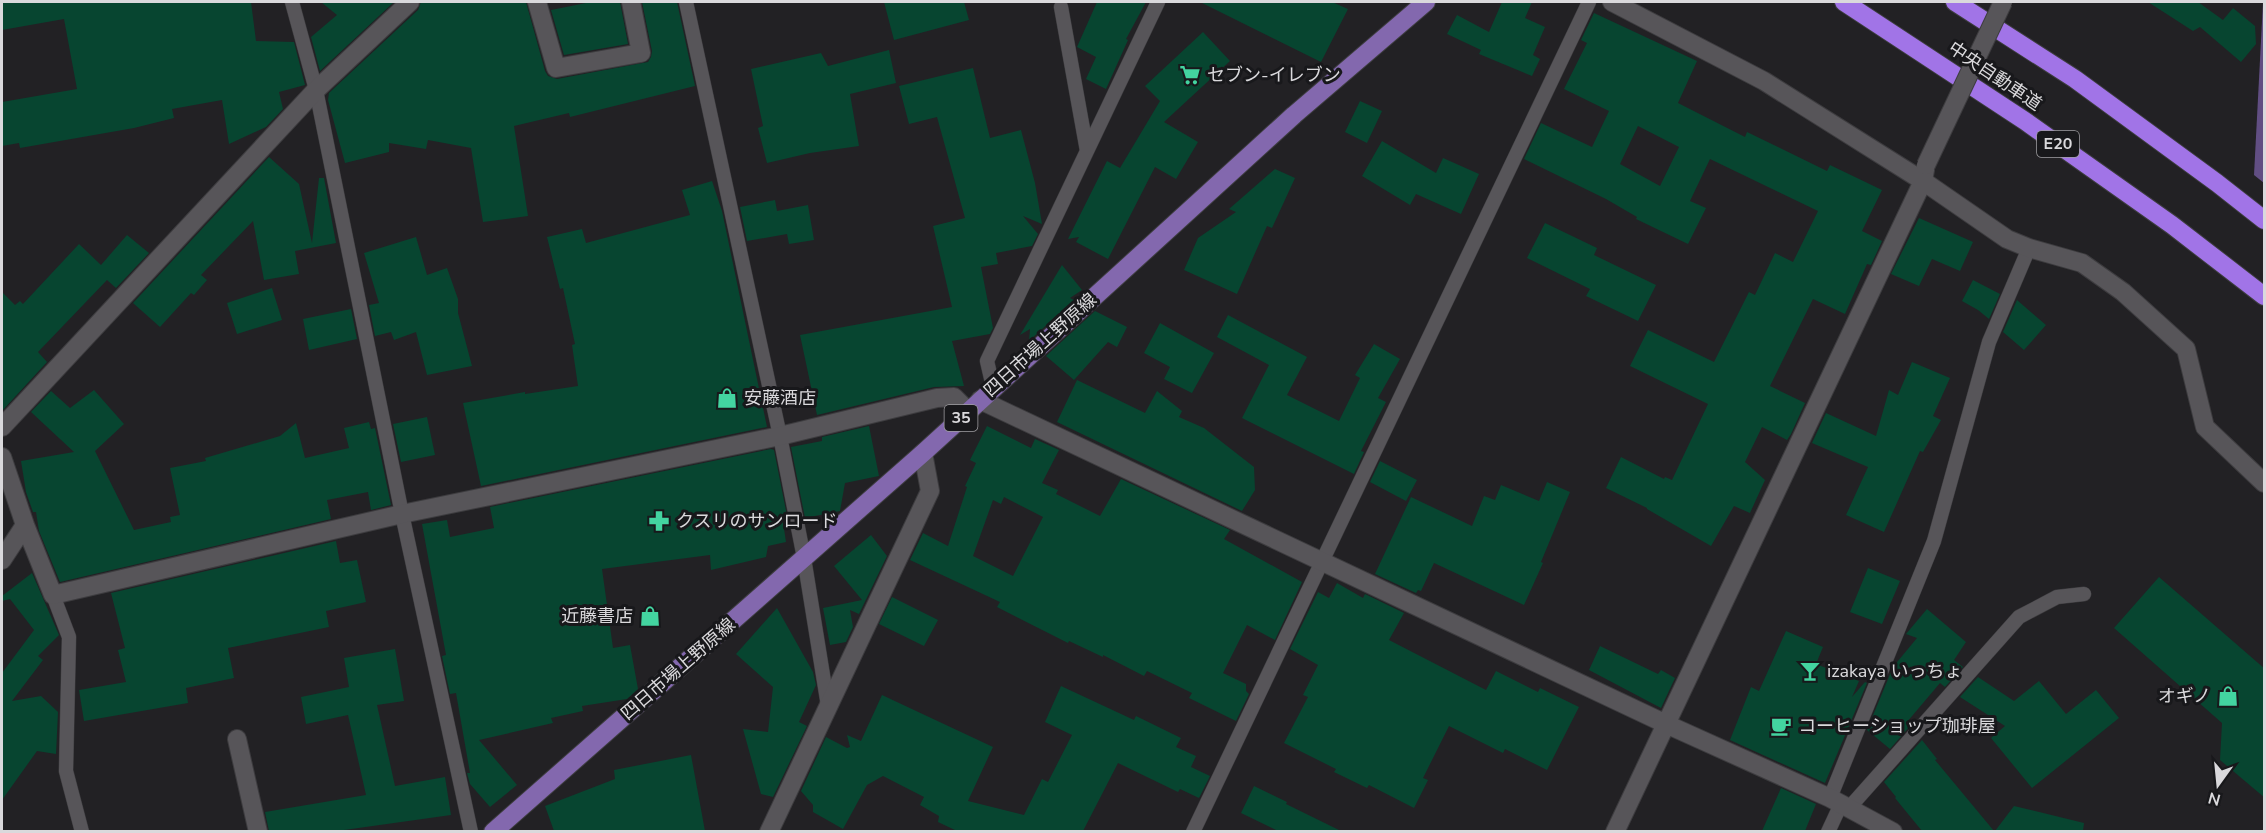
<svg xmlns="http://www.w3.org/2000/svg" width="2266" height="833" font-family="'Nunito Sans','Noto Sans JP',sans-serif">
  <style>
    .forest { fill: #614e83 }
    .building { fill: #074530; fill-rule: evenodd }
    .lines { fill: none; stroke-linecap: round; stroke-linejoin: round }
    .service-casing { stroke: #3d3c3f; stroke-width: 15 }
    .minor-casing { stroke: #3d3c3f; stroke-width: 20 }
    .primary-casing { stroke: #3d3c3f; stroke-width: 20 }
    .motorway-casing { stroke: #3d3c3f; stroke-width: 20 }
    .service { stroke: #575559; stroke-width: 14 }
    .minor { stroke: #575559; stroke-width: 18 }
    .primary { stroke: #8368ae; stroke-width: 18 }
    .motorway { stroke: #a174e7; stroke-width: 18 }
    .minor-bridge-casing { stroke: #3d3c3f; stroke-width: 20; stroke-linecap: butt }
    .minor-bridge { stroke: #575559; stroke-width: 18 }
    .labels { text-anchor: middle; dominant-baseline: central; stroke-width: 6; stroke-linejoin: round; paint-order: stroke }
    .shield { fill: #18181b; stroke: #a09fa2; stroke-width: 1.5 }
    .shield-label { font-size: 16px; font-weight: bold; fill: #dad9dc }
    .poi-label { font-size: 18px; fill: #dad9dc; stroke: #18181b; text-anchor: start }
    .street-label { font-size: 18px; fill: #dad9dc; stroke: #18181b }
  </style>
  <rect width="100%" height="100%" fill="#222124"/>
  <path class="forest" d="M2263,2H2264V183L2254,175Z"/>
  <path class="building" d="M2,2H251L256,41L294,42L305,85L279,92L283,109L266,127L229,144L222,100L172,109L174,118L134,128L20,148L19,143L2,146V102L77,89L64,19L2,30Z
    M321,2H394L320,71L311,37L337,15Z
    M421,2H526L545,71L548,76L557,79L648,62L651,57L652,51L642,2H677L695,86L570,117L569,113L514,126L528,216L483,222L471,148L428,140L426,149L389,143V152L345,163L328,100L329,93L418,10Z
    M591,2H620L628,44L564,55L551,10Z
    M884,2H964L969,20L894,40Z
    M1097,2H1146L1126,39L1128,40L1106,89L1086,79L1096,57L1077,47Z
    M1200,2H1332L1348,9L1321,62Z
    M1502,2H1532L1525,18L1545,27L1533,55L1540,59L1532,76L1479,54L1481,50L1447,34L1457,15L1489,32Z
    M2148,2H2198L2223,20L2233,8L2255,26L2256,44L2241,62L2200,27L2193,31Z
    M1594,13L1697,61L1678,103L1745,137L1747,132L1827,171L1830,165L1882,190L1862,231L1882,241L1871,265L1867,264L1845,314L1813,299L1770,386L1805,403L1791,434L1787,440L1762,427L1745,462L1765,480L1750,513L1734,506L1711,546L1647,509V508L1606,488L1621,457L1664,479L1665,477L1672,480L1708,404L1630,366L1648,330L1714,362L1749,292L1755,295L1775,253L1793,262L1818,211L1710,159L1690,201L1706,208L1688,244L1636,219L1637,217L1606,199L1524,159L1541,123L1592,147L1609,111L1564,89L1587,43L1581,40ZM1638,126L1679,147L1660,186L1620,164Z
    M1203,32L1230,61L1164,122L1198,142L1176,179L1155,167L1108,259L1076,242L1079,237L1068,239L1107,161L1120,168L1160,101L1145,86Z
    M889,50L896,83L850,94L859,146L810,153L767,163L758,128L763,126L751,69L821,53L828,66Z
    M973,68L990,138L1021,130L1035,183L1042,224L1023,216L1038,234L1032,246L996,253L998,264L981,267L993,328L990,334L952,341L964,386L934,387L817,415L800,335L952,307L933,226L965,218L937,117L909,124L899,86Z
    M1360,101L1382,111L1367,143L1345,132Z
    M1382,141L1436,173L1443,158L1479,174L1461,214L1416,194L1410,205L1362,176Z
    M269,157L299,184L312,243L319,178H324L336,243L295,251L299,274L264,280L253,221L201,275L207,280L194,295L191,293L160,327L133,303Z
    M1275,169L1295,178L1272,228L1267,226L1237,294L1184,270L1198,238L1236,212L1229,209Z
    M712,181L722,211L767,427L481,486L463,403L525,392V394L578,386L572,345L575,344L563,288L560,289L547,237L582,229L586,243L690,215L682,190Z
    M775,200L777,211L808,205L814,240L789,244L787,234L747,241L740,207Z
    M1919,218L1973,242L1960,271L1932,259L1919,286L1891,274Z
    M1545,223L1597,248L1594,255L1656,285L1638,321L1586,296L1590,289L1527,258Z
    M127,235L149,253L116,288L107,280L38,352L47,362L2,411V292L15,305L20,301L23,304L79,244L101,265Z
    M416,237L427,275L447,268L458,299V313L472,366L427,375L416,332L394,340L391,332L375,336L369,305L379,303L364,253Z
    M1062,265L1082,290L1070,298L1074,300L1029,341L1030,329L1020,335Z
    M1973,280L2000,294L1989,319L1978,310L1962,301Z
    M272,288L282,320L237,334L227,303Z
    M2017,300L2046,325L2024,350L2003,332Z
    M351,309L357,339L309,350L303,319Z
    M1095,311L1127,327L1117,347L1108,342L1074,380L1046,356Z
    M1228,315L1307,357L1287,395L1339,421L1360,378L1355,375L1374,344L1400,359L1378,398L1386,402L1361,451L1364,452L1354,474L1242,418L1269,365L1217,337Z
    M1160,323L1214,353L1192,393L1164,379L1170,367L1144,353Z
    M1912,362L1950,378L1933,416L1941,420L1923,452L1920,451L1884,532L1846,515L1868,467L1812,443L1826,413L1876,436L1889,390L1898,395Z
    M1077,380L1145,413L1157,391L1182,411L1179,417L1204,428L1254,467L1255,490L1242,511L1057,422Z
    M94,390L124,424L95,451L134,530L171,522L170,517L180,515L170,468L206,461L205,458L280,436L296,423L305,458L349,448L344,428L369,422L371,429L375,428L391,505L371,510L368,492L327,500L331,519L60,582L39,531L36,512H33L26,492L21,461L74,452L31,412L51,391L70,408Z
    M427,417L435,455L401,462L393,424Z
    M869,426L879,476L845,483L840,511L805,518L791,447L822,441V437Z
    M987,426L1031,448L1035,439L1059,450L1042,483L1058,490L1056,494L1100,516L1121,479L1230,530L1224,539L1302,582L1275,640L1247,625L1223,673L1246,684V691L1249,694L1236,721L1189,698L1192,693L1147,671L1144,676L1103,655V657L1069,641L1068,643L997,607L1000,602L910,560L923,533L948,546L967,487L965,486L976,463L970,460ZM1004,497L1043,517L1013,576L973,556L993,500L1001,504Z
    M771,449L774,450L788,521L783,522L786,542L768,546L766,557L711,570L710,555L602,569L613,648L630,645L638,689L627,699L582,706L583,711L551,718L553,723L479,740L517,785L490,807L470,784L467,773H470L456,693L450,694L442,656L446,655L422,524L447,520L450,537L494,528L490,507Z
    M1380,461L1417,480L1406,501L1370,482Z
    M1547,482L1570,492L1541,562L1543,563L1524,605L1434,563L1421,591L1418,590L1416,593L1375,574L1411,497L1472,526L1484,496L1495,500L1501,485L1539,501Z
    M871,535L887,556L859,614L850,610L853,627L846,642L830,645L823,608L862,600L834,566Z
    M336,541L340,563L357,560L366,602L326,611L329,627L228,648L234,678L186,688L188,703L84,721L79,690L126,682L118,650L125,648L111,593Z
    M1868,568L1900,581L1882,624L1850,612Z
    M32,573L59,635L38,656L43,660L12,701L41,696L58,712L56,754L37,751L2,800V673L34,630L10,599L2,601V596Z
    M2159,577L2265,669V798L2220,760L2222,723L2114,628Z
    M1337,583L1363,598L1365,594L1404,613L1389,640L1486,690L1496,671L1538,692L1540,688L1579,707L1547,770L1505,749L1503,753L1449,726L1423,778L1428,780L1414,808L1369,785L1367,788L1334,772L1336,769L1284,743L1308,697L1303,695L1318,665L1290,649L1318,592L1329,598Z
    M892,597L938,620L924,646L879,624Z
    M777,608L813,672L816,685L799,722L807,726L773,797L761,794L743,729L768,732L773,687L736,654Z
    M1927,609L1966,642L1954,660L1963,667L1945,687L1940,683L1907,722L1910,726L1890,749L1867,730L1893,667L1917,638L1906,634Z
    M1786,631L1823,647L1816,664L1859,681L1852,697L1865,682L1867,683L1825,783L1730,740L1751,687L1759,691Z
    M1600,646L1658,674L1661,670L1675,678L1661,708L1589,670Z
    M395,649L404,701L377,705L395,786L445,777L451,815L337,831H269L265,812L366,795L348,715L306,724L301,697L349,687L344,658Z
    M1978,677L2014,701L2039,681L2066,714L2096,690L2119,718L2032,788L1991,738L2005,726L1960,697Z
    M1061,686L1134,720L1136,716L1181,738L1176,747L1196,756L1191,767L1210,776L1199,798L1180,789L1178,792L1118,763L1083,831H957L938,822L939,816L920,805L924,797L883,776L867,785L843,829L813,812V805L801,791L826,737L847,748L850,747L847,735L861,741L882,695L993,747L968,801L1024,815L1042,779L1048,782L1072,735L1045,722Z
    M1922,740L1937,759L1935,760L1994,831H1922L1895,798L1896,797L1884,782Z
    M691,755L705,831H554L545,806L615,779L614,770Z
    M1254,786L1287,802L1286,804L1341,831H1278L1241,813Z
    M1781,788L1816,804L1805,831H1762Z
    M2014,806L2084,823L2083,831H1995Z"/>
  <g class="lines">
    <g class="service-casing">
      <path id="service" d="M292,2L316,90L402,514L471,832
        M686,2L780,436L804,558L828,706
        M1061,7L1087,151
        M993,387L987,361L1158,2
        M53,595L69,637L66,771L82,832
        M1830,798L1934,541L1989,342L2029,248
        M1849,808L2019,617L2057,597L2084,594
        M1193,832L1589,2
        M1828,832L1841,804"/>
    </g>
    <g class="minor-casing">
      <path id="minor" d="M537,2L556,68L641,53L631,2
        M1612,2L1764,81L1923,181L2007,239L2029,248L2082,263L2123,292L2186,349L2205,427L2264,483
        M980,400L1666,724L1830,798L1893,832
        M2,427L316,90L410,2
        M2,457L25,525L53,595L402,514L780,436L937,398L954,397L968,411
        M2,560L25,525
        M237,739L258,832
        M769,832L930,491L923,453
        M1615,832L1923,181L1925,170"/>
    </g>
    <g class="primary-casing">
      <path id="primary" d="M493,832L923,453L1294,115L1426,2"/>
    </g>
    <g class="motorway-casing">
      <path id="motorway" d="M1844,2L2025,121L2172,225L2264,296
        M1955,2L2075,79L2217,183L2264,220"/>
    </g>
    <use href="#service" class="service"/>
    <use href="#minor" class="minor"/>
    <use href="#primary" class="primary"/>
    <use href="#motorway" class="motorway"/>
    <g class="minor-bridge-casing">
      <path id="minor-bridge" d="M1926,165L2003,2"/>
    </g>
    <use href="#minor-bridge" class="minor-bridge"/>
  </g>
  <defs>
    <g id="supermarket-bare" transform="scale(1.62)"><path d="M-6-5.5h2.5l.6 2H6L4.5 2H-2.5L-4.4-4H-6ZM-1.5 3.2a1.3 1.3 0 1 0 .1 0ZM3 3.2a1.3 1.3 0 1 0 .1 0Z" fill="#43d4a0" stroke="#18181b" stroke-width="2.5" paint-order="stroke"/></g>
    <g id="shop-bare" transform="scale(1.62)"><path d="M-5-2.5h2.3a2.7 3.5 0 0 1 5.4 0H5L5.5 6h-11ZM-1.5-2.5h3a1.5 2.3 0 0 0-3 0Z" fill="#43d4a0" stroke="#18181b" stroke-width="2.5" paint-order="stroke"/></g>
    <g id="pharmacy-bare" transform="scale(1.62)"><path d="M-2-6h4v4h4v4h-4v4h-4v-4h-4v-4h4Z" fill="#43d4a0" stroke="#18181b" stroke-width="2.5" paint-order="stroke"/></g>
    <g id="bar-bare" transform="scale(1.62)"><path d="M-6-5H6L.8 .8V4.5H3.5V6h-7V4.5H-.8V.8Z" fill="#43d4a0" stroke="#18181b" stroke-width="2.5" paint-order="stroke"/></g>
    <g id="cafe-bare" transform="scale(1.62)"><path d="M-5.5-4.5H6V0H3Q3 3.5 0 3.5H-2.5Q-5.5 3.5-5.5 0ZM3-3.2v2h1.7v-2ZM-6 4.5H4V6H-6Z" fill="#43d4a0" stroke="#18181b" stroke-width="2.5" paint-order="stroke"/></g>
  </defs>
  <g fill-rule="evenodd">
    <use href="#supermarket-bare" x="1190" y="75"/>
    <use href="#shop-bare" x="727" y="398"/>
    <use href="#pharmacy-bare" x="659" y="521"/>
    <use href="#shop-bare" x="650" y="616"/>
    <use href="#bar-bare" x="1810" y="671"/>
    <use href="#shop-bare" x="2228" y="696"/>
    <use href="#cafe-bare" x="1781" y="726"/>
  </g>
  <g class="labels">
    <g class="shield">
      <rect x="2037" y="131" width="42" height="26" rx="4.5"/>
      <rect x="944.5" y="405" width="33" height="26" rx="4.5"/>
    </g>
    <g class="shield-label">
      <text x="2058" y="144">E20</text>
      <text x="961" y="418">35</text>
    </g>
    <g class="poi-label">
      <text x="1207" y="75">セブン-イレブン</text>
      <text x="744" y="398">安藤酒店</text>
      <text x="676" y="521">クスリのサンロード</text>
      <text x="633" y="616" text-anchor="end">近藤書店</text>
      <text x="1827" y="671">izakaya いっちょ</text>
      <text x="2211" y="696" text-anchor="end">オギノ</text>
      <text x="1798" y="726">コーヒーショップ珈琲屋</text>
    </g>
    <g class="street-label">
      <text transform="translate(1995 76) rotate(34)">中央自動車道</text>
      <text transform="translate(1040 345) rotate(-42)">四日市場上野原線</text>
      <text transform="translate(678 669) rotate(-41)">四日市場上野原線</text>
    </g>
  </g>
  <rect width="2266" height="833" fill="none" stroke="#dad9dc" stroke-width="6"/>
  <g transform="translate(2218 785) rotate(195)" stroke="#18181b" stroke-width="4.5" paint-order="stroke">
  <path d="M0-4.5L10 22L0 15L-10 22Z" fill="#dad9dc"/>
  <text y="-9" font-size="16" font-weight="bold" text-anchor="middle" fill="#dad9dc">N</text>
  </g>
</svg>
